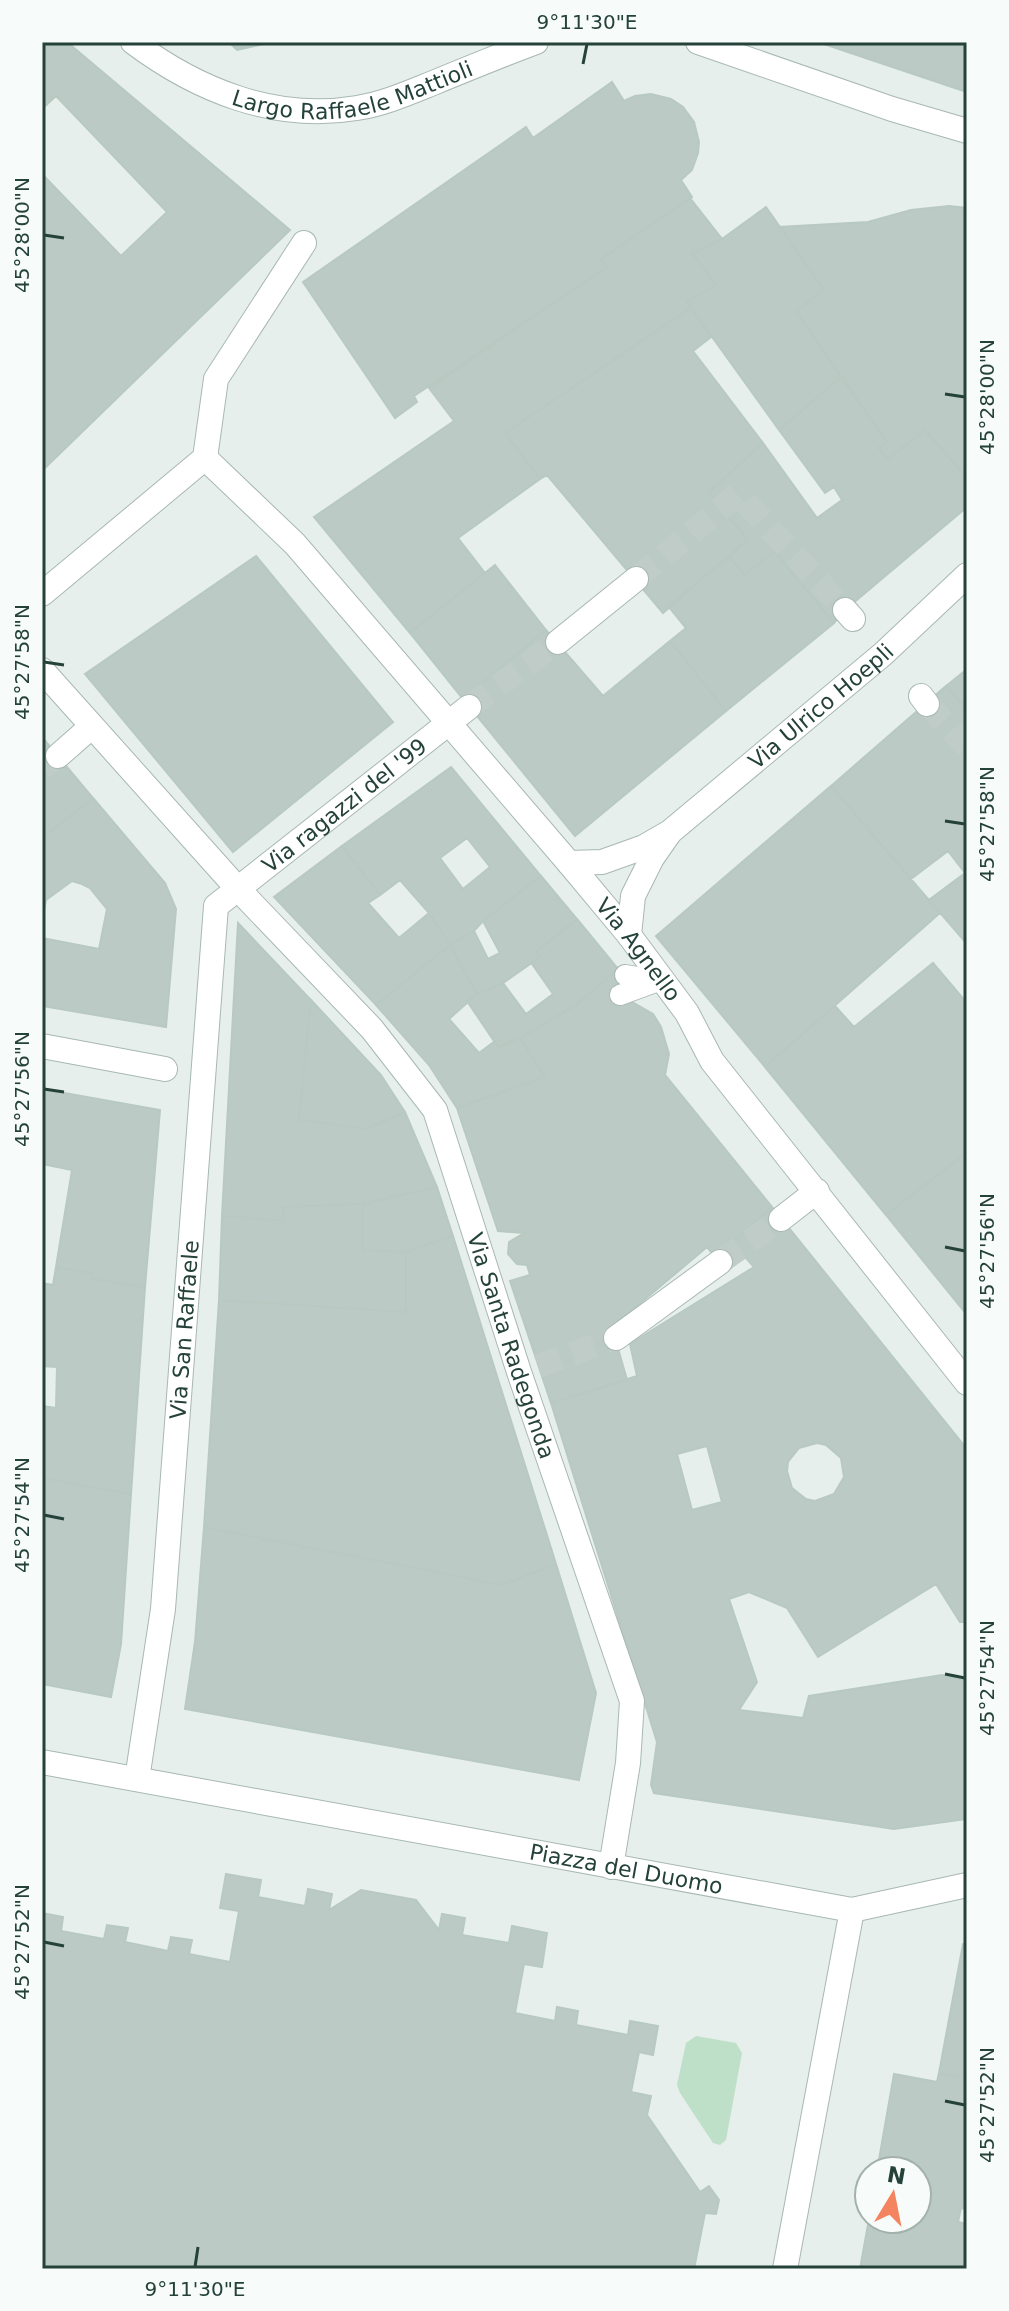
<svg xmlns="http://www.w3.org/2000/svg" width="1009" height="2311" font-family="'DejaVu Sans',sans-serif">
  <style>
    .green { fill: #bfe0c8 }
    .building { fill: #bbcac4; stroke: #b8c9c2; stroke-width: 2; fill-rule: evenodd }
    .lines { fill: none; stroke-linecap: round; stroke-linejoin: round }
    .street-tunnel { stroke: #bfccc8; stroke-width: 24; stroke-dasharray: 24 12; stroke-linecap: butt }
    .lane-casing { stroke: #a8b8b2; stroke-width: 22 }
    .street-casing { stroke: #a8b8b2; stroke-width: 26 }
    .lane { stroke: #fff; stroke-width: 20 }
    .street { stroke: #fff; stroke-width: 24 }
    .ticks { fill: none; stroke: #24423a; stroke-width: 3 }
    .labels { text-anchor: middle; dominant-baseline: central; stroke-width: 8; stroke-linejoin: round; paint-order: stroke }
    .street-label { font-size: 22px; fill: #24423a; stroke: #f7fbf9 }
    .neatline { fill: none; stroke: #24423a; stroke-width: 3 }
    .ticks-label { font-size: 20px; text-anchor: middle; fill: #24423a }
  </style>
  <rect width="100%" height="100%" fill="#e6efeb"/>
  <path class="green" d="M696,2036L736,2043L742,2053L726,2140L720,2145L713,2143L680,2093L677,2085L686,2043Z"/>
  <path class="building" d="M42,42H67L290,230L42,471V174L121,256L167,212L56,96L42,109Z
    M229,42H272L237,50Z
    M818,42H967V92Z
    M612,82L624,101L635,96L651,94L671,99L683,107L694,122L699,142L698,153L692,170L681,180L692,197L601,259L607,267L414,396L417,402L395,418L303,282L526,127L533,138Z
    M690,198L722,239L692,253L716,285L687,302L691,308L505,433L540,479L458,538L485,573L410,633L314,517L454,421L429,388L607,267L601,259Z
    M949,206L967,208V478L925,430L888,459L878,448L887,442L796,311L824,290L780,227L868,222L911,210Z
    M766,207L824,290L796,311L841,377L779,430L687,302L716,285L692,253L722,239Z
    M691,308L711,337L693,351L763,443L708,493L748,539L663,613L547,475L540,479L505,433Z
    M841,377L887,442L878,448L888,459L925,430L967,478V507L845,610L834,623L774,551L745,575L729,557L748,539L708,493L763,443L817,518L842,500L834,487L825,493L779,430Z
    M774,551L834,623L726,711L670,641L686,628L668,606L729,557L745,575Z
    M256,556L393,722L233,852L85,674Z
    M495,565L546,630L463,699L410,633Z
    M546,630L603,696L670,641L726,711L575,836L463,699Z
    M967,669V710L946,686Z
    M946,686L967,710V944L929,900L965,873L948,851L911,879L831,786Z
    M42,737L93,798L42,838Z
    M451,767L541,876L483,921L474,931L450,945L429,913L400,880L380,895L342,846ZM467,838L490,867L463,889L440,858Z
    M831,786L940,913L765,1067L656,936Z
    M93,798L165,883L176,909L166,1027L42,1006V938L99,949L107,909L90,888L82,884L72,881L46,900L42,921V838Z
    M342,846L380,895L368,903L399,938L429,913L450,945L376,1005L274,897Z
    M541,876L577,919L536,952L540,957L503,983L477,994L450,945L474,931L488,959L500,953L483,921Z
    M577,919L618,969L576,1005L520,1038L498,1047L467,1001L477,994L503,983L526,1014L553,994L532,964L540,957L536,952Z
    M238,923L311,1000L299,1120L366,1129L405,1112L437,1187L363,1204L283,1207L284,1221L222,1216Z
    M450,945L477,994L449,1019L479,1053L495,1041L498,1047L520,1038L545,1077L457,1108L429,1065L376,1005Z
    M933,963L967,1003V1152L886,1215L765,1067L835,1006L854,1027Z
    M618,969L632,984L620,995L653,1014L661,1027L669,1054L665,1075L772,1207L732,1242L744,1256L727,1271L707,1247L612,1327L627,1380L551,1403L510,1281L530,1275L527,1265L517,1264L508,1254L509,1242L524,1233L498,1231L457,1108L545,1077L520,1038L576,1005Z
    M311,1000L381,1075L405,1112L366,1129L299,1120Z
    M42,1089L160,1110L145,1287L92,1279V1273L56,1267L72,1170L42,1164Z
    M965,1154L967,1156V1315L886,1215Z
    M437,1187L453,1236L406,1252L363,1250V1204Z
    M363,1204V1250L406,1252V1312L219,1300L222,1216L284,1221L283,1207Z
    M772,1207L967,1449V1622H960L936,1584L818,1657L787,1608L749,1592L729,1599L757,1682L739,1710L803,1718L809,1696L942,1675L967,1681V1819L894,1829L654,1793L651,1785L657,1742L551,1403L637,1376L630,1344L754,1267L732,1242ZM817,1443L826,1445L841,1458L844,1477L834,1494L815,1501L806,1499L792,1488L787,1471L788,1462L799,1448ZM707,1446L722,1502L692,1510L677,1454Z
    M453,1236L556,1564L502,1585L204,1527L219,1300L406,1312V1252Z
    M56,1267L92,1273V1279L145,1287L131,1494L42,1478V1406L56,1408L57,1367L42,1366V1283L53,1285Z
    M42,1478L131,1494L121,1644L111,1697L42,1684V1538L46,1513H42Z
    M204,1527L502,1585L556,1564L596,1693L579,1780L185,1709L195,1642Z
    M226,1874L261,1880L258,1897L305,1906L308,1889L332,1894L329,1910L361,1890L416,1900L439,1930L442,1914L465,1918L462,1935L509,1943L512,1926L547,1933L542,1967L524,1964L515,2013L555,2021L557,2007L578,2011L576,2025L628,2035L630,2021L658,2026L653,2055L639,2052L631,2092L651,2096L647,2115L700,2192L709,2186L719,2200L716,2214L705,2213L694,2269H42V1913L63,1917L61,1931L104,1939L107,1925L128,1928L125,1942L168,1951L171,1937L192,1940L189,1954L230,1962L239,1911L220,1908Z
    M967,1943V2078L939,2073L963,1944Z
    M939,2073L967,2078V2209L961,2208L958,2222L967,2224V2269H860L869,2219H917V2171H877L894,2074L937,2082Z"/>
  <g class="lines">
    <path class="street-tunnel" d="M636,579L738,494L845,610
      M927,704L967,747
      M469,707L558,642
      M42,768L58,756
      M720,1262L781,1219
      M538,1366L616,1338"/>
    <g class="lane-casing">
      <path id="lane" d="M625,975L657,980
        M620,995L661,980"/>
    </g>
    <g class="street-casing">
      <g id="street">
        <path id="s1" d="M133,42C197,90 275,122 357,108C383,104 408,93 433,83C467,69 501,55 536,42"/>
        <path d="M698,42L892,109L967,131"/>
        <path id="s2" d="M205,458L295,544L569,863L629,935L687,1013L712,1061L967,1383"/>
        <path d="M42,594L205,458L216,379L304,243"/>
        <path d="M845,610L853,619"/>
        <path d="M558,642L636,579"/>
        <path id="s3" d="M42,670L238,889L372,1029L435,1110L519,1372L632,1701L628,1763L611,1867"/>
        <path d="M921,696L927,704"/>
        <path d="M58,756L91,727"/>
        <path id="s4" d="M569,863L602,862L644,847L670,832L883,654L967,575"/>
        <path d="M629,935L633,896L652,858L668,835"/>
        <path d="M42,1046L165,1069"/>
        <path d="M781,1219L817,1191"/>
        <path d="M616,1338L720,1262"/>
        <path id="s5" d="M42,1762L852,1910L967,1885"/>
        <path id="s6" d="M137,1779L163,1609L216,906L469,707"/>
        <path d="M785,2269L852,1910"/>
      </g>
    </g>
    <use href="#lane" class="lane"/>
    <use href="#street" class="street"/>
  </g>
  <path class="ticks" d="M583,64L587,44M44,235L64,238M945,394L965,397M44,662L64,665M945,821L965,824M44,1089L64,1092M945,1247L965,1251M44,1515L64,1519M945,1674L965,1678M44,1942L64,1946M945,2101L965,2105M195,2267L198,2247"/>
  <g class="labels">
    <g class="street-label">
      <text stroke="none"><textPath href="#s1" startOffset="238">Largo Raffaele Mattioli</textPath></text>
      <text stroke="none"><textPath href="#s4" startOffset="304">Via Ulrico Hoepli</textPath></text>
      <text stroke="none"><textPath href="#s6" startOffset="1040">Via ragazzi del '99</textPath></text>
      <text stroke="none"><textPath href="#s2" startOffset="656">Via Agnello</textPath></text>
      <text stroke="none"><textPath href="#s6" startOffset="452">Via San Raffaele</textPath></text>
      <text stroke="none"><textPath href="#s3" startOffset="838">Via Santa Radegonda</textPath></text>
      <text stroke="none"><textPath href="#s5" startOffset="594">Piazza del Duomo</textPath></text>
    </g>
  </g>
  <rect width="1009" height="2311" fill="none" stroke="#f7fbf9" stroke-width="88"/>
  <g transform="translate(893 2195) rotate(10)"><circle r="38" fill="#f7fbf9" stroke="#a3b1ad" stroke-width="2"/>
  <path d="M0-6L14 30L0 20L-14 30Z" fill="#f4845f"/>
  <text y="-12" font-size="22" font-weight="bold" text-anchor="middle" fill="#24423a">N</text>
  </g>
  <rect x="44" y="44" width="921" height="2223" class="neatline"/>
  <g class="ticks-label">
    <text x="587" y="29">9°11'30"E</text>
    <text transform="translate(22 235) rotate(-90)" y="7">45°28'00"N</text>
    <text transform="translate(987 397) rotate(-90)" y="7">45°28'00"N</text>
    <text transform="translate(22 662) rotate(-90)" y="7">45°27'58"N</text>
    <text transform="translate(987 824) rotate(-90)" y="7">45°27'58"N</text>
    <text transform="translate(22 1089) rotate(-90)" y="7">45°27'56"N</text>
    <text transform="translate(987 1251) rotate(-90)" y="7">45°27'56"N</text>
    <text transform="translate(22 1515) rotate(-90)" y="7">45°27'54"N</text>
    <text transform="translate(987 1678) rotate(-90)" y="7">45°27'54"N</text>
    <text transform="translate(22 1942) rotate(-90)" y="7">45°27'52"N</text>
    <text transform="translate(987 2105) rotate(-90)" y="7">45°27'52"N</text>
    <text x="195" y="2296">9°11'30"E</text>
  </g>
</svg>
